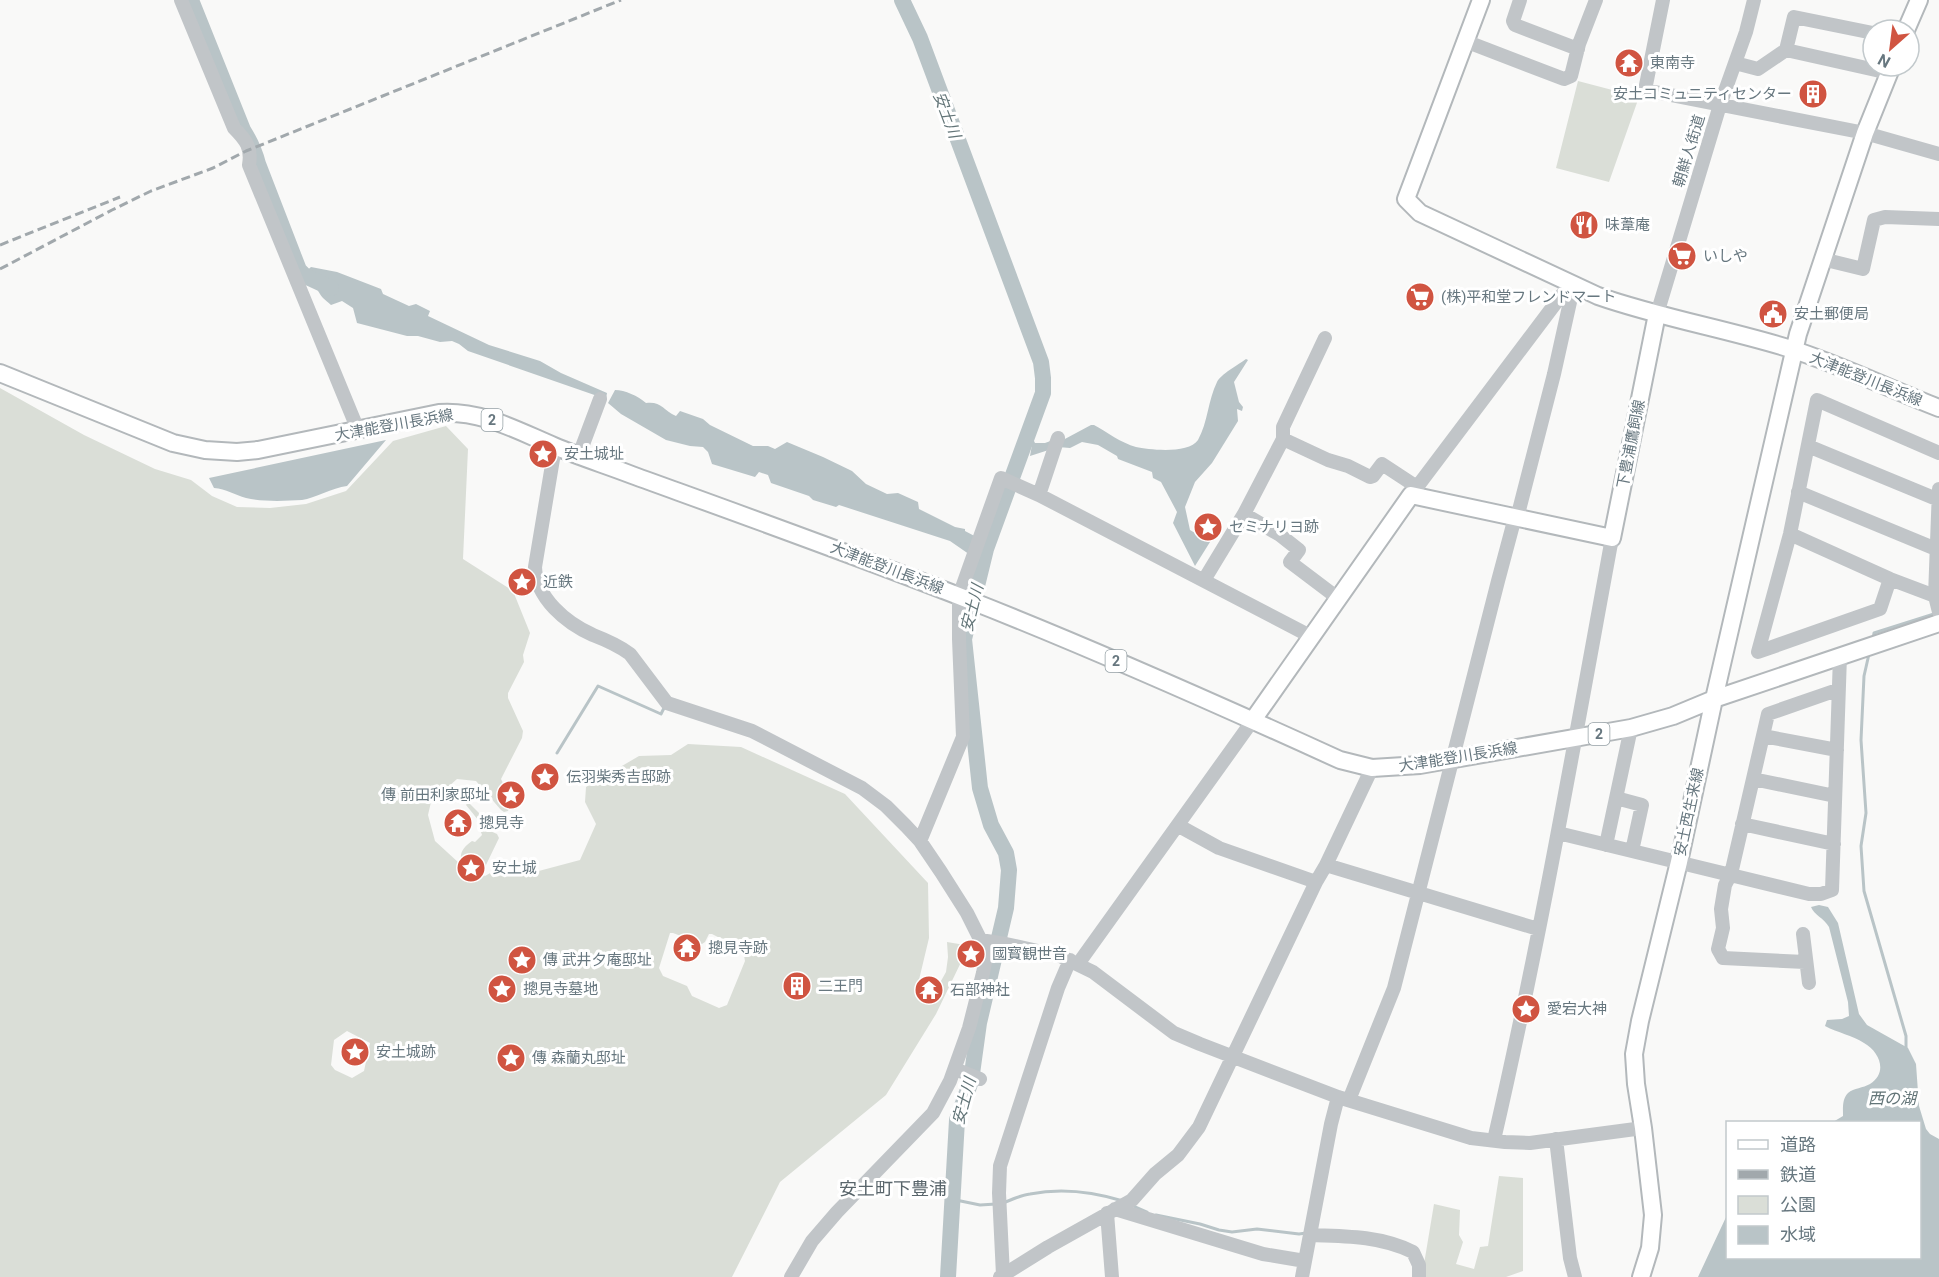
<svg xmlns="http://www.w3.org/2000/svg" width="1939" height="1277" font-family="Roboto,'Noto Sans JP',sans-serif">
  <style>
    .green { fill: #daded7; fill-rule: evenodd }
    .water { fill: #b9c4c7 }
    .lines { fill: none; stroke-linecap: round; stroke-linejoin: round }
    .stream { stroke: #b9c4c7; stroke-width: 3 }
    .river { stroke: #b9c4c7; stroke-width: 16 }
    .major-casing { stroke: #b3b8bb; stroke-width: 20 }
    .minor { stroke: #c1c5c8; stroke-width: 14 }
    .major { stroke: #fff; stroke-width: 16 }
    .rail { stroke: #a1a8ac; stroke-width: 3; stroke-dasharray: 9 4.5; stroke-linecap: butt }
    .labels { text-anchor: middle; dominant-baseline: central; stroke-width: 6; stroke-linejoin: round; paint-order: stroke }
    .shield { fill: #fff; stroke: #95a0a5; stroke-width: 1.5 }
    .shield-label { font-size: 14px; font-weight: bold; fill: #67777f }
    .poi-label { font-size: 15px; fill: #67777f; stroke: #fff; text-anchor: start }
    .street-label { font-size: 15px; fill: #67777f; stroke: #fff }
    .water-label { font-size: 16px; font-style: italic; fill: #637578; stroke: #fff }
    .quarter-label { font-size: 18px; fill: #59656b; stroke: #fff }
  </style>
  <rect width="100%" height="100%" fill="#f9f9f8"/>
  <path class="green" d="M1578,81L1639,97L1609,182L1556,168Z
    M0,388L84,435L155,469L191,480L212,496L237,507L270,508L306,504L346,491L393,441L446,426L468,449L463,559L513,591L530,633L523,655L524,662L508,693V698L523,731L522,738L501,779L503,783L514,789L515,792L508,811L504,812L501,810L476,781L457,779L431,802L428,815L435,841L459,863L485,876L506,864L535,872L580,860L596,824L585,802L586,787L639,756L671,755L688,744L741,747L845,794L928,883L929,938L918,984L923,987L920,993L930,998L932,997L946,972L948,957L947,942L965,945L964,956L936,1014L886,1095L780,1182L732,1277H0ZM670,933H673L702,944L705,942L709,934H712L743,950L745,961L727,1005L719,1008L692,996L687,986L663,976L659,968ZM347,1031L370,1043L364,1071L352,1078L335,1070L331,1065L334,1040Z
    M468,802L490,824L488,830L497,834L499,838L485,867L480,869L461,859C460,851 465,846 472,841L475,842L482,835L480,829L483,826L466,805Z
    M1499,1176L1523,1178V1271L1506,1277H1425L1423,1270L1434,1204L1460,1210L1459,1235L1463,1242L1456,1264L1474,1269L1480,1247L1488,1246Z"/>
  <path class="water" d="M311,267L337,272L381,289L383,294L409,306L416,304L430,311L428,316L489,345L540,361L561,373L607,393L606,399L468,351L459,344L452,341L440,342L418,336H407L357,323L353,308L342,301L331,305C328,302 325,300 323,298C315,289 316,279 304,273Z
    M1246,359L1248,360L1234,382L1239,402L1243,407L1242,411L1237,409L1238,421L1212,463L1195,482L1185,507L1190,530L1210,542L1195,566L1173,523L1177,512L1161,482L1153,478L1152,472L1118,459L1117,456L1098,445L1082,442L1070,448L1058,447L1030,456L1033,439L1035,443H1045L1056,439L1063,440L1091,425H1094C1107,432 1121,443 1136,447C1150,450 1189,454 1198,440C1208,422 1208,400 1217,382C1220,375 1239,364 1246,359Z
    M615,390C625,390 638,396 646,403C661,401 663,410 676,416L680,411L703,419L710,425L753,446H768L775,449L787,442L823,457L852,471L866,484L887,494L898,493L918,502L919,509L955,527L965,529V531L982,540L976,559L950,541L839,505L836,507L813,500L809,496L771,483L768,475L759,472L755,477L712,464L708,452L703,447L690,446L666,440L621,414L608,403Z
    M386,440L347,486C332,488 315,498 302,500C285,501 263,502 246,498C235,495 226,489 214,488L209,478Z
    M1819,905L1828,907L1838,923L1859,1014L1867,1025L1908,1048L1916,1064L1919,1106L1926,1129L1930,1134L1939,1139V1277H1698L1727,1215L1728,1258H1920V1122H1833L1843,1116C1843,1108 1842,1099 1848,1093C1854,1088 1863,1088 1870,1084C1888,1073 1880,1052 1864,1043C1852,1035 1838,1033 1825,1026L1827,1020L1842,1019L1849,1016L1848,1002L1829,927C1824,918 1814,915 1811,907Z"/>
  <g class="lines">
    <path class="stream" d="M1873,639L1874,633L1934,614
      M1869,654L1864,676L1861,740L1866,813L1861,846L1864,891L1906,1036V1050
      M557,753L598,686L661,714L665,706
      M951,1199L980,1205L996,1204
      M1003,1203C1011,1200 1021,1195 1030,1194C1060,1188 1094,1192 1123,1201
      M1131,1205L1147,1212
      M1156,1215L1200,1224L1219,1230L1232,1232L1257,1229L1299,1234L1306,1233"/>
    <path class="river" d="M191,0L243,130C250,141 255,152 258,164L299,270L305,276L331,288
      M902,0L920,38L1041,362L1043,378V393L986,549L964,639L980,788L991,825L1006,853L1009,870L1006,908L979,1023L971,1081L957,1120L948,1277"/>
    <g class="major-casing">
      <path id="major" d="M1481,0L1406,199L1420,213L1598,296C1661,318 1727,329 1791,349C1841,365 1890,389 1939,408
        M1906,30L1919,0
        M0,373L173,443L205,450L237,452L258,450L439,413C481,410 516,430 554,446C580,457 606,465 632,475C745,516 857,556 969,600C1094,649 1217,704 1340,760L1372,768L1420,765L1631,728L1673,716L1714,699L1939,623
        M1253,720L1411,495L1612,538L1657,314
        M1641,1277L1650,1248L1653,1215L1643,1128L1636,1084L1634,1054L1640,1021L1679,862L1714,699L1798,334L1865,133L1892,66"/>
    </g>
    <path class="minor" d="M181,0L234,128C246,140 252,148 249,165L358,430
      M1520,0L1513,21L1515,25L1578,49
      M1663,0L1645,90L1865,133L1939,154
      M1873,33L1794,17L1786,50L1889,73
      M1465,41L1564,79L1571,76L1579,44L1596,0
      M1735,63L1758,69L1786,50
      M1822,259L1863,269L1874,220L1885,217L1939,219
      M1657,314L1720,105L1746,32L1754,0
      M1283,439L1328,460L1348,466L1370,477L1373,476L1382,464L1417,487
      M1808,446L1939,500
      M555,447L535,567C536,598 566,623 593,635C606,640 618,645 630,654L667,703L752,731L862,788L886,806L906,826L920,841L941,872L967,913L987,953L983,973L969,1028L950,1081L933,1113L837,1212L812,1241L791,1277
      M579,455L600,399
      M1939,489L1935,596L1939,612
      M1798,492L1936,549
      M1039,495L1058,438
      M1411,495L1567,288L1574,284
      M1244,514L1280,535L1299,550L1290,562L1339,599
      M1790,534L1890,579L1935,596
      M1890,579L1880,609L1758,652L1790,534L1817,400L1939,453
      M1204,580L1244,514L1283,439V427L1325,338
      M1763,736L1837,750
      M1753,779L1835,796
      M1616,798L1642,805L1632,851
      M1742,824L1834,844
      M1179,826L1219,848L1316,882
      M1558,833L1809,894H1821L1832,890L1840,656
      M920,841L963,737L959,639V596L1001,478L1039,495L1312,637
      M1606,845L1631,728
      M1326,865L1372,768
      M1803,934L1809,983
      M980,940L1006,944L1060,956L1093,972L1174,1033L1200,1044L1338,1097L1471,1138L1505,1142L1530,1143L1643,1128
      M1805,962L1723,958L1718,949L1723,928L1721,909L1725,885L1731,874L1768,714L1837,690
      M1078,964L1253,720
      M955,1069L980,1079
      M1349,1100L1394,988L1498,581L1514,521L1517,518L1554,374L1574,284
      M1556,1139L1570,1258L1575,1277
      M1494,1140C1540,941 1575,739 1612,538
      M1115,1209L1263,1254L1305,1261
      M1107,1213L1112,1277
      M1310,1235C1346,1236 1381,1236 1413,1252L1419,1265V1277
      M1003,1275L999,1193L1000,1166L1058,988L1070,960
      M1000,1277L1048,1247L1132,1200L1155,1174L1178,1155L1199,1127L1316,882L1326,865L1538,929
      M1302,1277L1331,1124L1338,1097"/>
    <use href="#major" class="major"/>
    <path class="rail" d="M0,245L120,197
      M0,269L112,210L151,191L213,168L246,151L621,0"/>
  </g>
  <defs>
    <g id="temple-disc" transform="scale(1.5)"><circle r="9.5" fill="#d05441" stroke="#fff"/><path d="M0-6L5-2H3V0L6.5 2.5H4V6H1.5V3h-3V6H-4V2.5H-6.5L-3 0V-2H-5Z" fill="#fff"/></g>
    <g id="building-disc" transform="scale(1.5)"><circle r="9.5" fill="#d05441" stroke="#fff"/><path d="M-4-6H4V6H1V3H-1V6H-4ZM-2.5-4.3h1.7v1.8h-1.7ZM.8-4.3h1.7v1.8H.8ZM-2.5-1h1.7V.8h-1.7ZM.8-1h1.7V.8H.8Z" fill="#fff"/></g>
    <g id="restaurant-disc" transform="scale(1.5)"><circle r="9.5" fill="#d05441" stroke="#fff"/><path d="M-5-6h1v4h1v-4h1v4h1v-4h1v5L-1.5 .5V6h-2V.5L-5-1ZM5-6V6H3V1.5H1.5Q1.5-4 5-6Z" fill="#fff"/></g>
    <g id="supermarket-disc" transform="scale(1.5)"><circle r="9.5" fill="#d05441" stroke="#fff"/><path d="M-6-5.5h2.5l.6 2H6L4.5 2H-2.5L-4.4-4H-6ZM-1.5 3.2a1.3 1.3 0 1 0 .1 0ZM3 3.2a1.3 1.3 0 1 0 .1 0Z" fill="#fff"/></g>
    <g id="civic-disc" transform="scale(1.5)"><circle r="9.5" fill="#d05441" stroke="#fff"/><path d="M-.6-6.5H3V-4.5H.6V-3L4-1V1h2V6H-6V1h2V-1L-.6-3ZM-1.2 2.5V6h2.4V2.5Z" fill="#fff"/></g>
    <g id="sight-disc" transform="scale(1.5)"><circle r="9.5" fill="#d05441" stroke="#fff"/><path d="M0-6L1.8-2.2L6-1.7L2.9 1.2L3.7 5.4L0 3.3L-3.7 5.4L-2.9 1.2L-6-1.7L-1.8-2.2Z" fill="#fff"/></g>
  </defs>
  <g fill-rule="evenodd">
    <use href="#temple-disc" x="1629" y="63"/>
    <use href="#building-disc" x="1813" y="94"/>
    <use href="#restaurant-disc" x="1584" y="225"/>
    <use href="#supermarket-disc" x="1682" y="256"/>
    <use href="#supermarket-disc" x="1420" y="297"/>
    <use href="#civic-disc" x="1773" y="314"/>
    <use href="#sight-disc" x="543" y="454"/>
    <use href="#sight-disc" x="1208" y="527"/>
    <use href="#sight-disc" x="522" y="582"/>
    <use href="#sight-disc" x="545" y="777"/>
    <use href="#sight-disc" x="511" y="795"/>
    <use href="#temple-disc" x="458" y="823"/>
    <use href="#sight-disc" x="471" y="868"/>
    <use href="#temple-disc" x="687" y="948"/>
    <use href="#sight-disc" x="971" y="954"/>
    <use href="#sight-disc" x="522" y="960"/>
    <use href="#building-disc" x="797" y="986"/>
    <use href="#sight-disc" x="502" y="989"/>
    <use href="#temple-disc" x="929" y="990"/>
    <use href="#sight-disc" x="1526" y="1009"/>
    <use href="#sight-disc" x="355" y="1052"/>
    <use href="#sight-disc" x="511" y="1058"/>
  </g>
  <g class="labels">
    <g class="shield">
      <rect x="481.5" y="409" width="21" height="22" rx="4.5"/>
      <rect x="1105.5" y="650" width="21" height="22" rx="4.5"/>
      <rect x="1588.5" y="723" width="21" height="22" rx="4.5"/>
    </g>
    <g class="shield-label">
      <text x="492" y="420">2</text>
      <text x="1116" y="661">2</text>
      <text x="1599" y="734">2</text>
    </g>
    <g class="poi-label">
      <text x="1650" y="63">東南寺</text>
      <text x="1792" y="94" text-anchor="end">安土コミュニティセンター</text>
      <text x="1605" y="225">味葦庵</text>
      <text x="1703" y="256">いしや</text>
      <text x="1441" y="297">(株)平和堂フレンドマート</text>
      <text x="1794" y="314">安土郵便局</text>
      <text x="564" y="454">安土城址</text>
      <text x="1229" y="527">セミナリヨ跡</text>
      <text x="543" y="582">近鉄</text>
      <text x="566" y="777">伝羽柴秀吉邸跡</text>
      <text x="490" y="795" text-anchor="end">傳 前田利家邸址</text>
      <text x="479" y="823">摠見寺</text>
      <text x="492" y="868">安土城</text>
      <text x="708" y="948">摠見寺跡</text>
      <text x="992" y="954">國寳観世音</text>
      <text x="543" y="960">傳 武井夕庵邸址</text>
      <text x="818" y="986">二王門</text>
      <text x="523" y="989">摠見寺墓地</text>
      <text x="950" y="990">石部神社</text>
      <text x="1547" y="1009">愛宕大神</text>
      <text x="376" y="1052">安土城跡</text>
      <text x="532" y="1058">傳 森蘭丸邸址</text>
    </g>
    <g class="street-label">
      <text transform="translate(1689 151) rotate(-73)">朝鮮人街道</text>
      <text transform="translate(1866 379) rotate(22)">大津能登川長浜線</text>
      <text transform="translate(394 425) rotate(-10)">大津能登川長浜線</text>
      <text transform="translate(1631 444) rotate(-79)">下豊浦鷹飼線</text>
      <text transform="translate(887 568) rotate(21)">大津能登川長浜線</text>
      <text transform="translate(1458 757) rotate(-9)">大津能登川長浜線</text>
      <text transform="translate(1689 812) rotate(-78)">安土西生来線</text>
    </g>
    <g class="water-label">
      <text transform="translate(947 115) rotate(69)">安土川</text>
      <text transform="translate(972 608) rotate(-76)">安土川</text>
      <text x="1892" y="1098">西の湖</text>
      <text transform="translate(964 1101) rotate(-75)">安土川</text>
    </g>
    <g class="quarter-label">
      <text x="893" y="1188">安土町下豊浦</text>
    </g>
  </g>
  <rect x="1726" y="1121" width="195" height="138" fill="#ffffff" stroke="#c2c9cc" stroke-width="1.5"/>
  <rect x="1738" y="1140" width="30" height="9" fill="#ffffff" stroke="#c2c9cc" stroke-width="1.5"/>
  <text x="1780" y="1151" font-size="18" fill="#67777f">道路</text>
  <rect x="1738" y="1170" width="30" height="9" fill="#a1a8ac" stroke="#c2c9cc" stroke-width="1.5"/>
  <text x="1780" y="1181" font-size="18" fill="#67777f">鉄道</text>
  <rect x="1738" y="1196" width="30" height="18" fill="#daded7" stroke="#c2c9cc" stroke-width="1.5"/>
  <text x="1780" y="1211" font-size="18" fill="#67777f">公園</text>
  <rect x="1738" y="1226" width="30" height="18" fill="#b9c4c7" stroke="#c2c9cc" stroke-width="1.5"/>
  <text x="1780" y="1241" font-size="18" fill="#67777f">水域</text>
  <g transform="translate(1891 48) rotate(208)"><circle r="28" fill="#ffffff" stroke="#c2c9cc" stroke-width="1.5"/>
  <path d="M0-4.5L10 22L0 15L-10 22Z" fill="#d05441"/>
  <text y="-9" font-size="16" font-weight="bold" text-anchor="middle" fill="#67777f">N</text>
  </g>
</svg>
